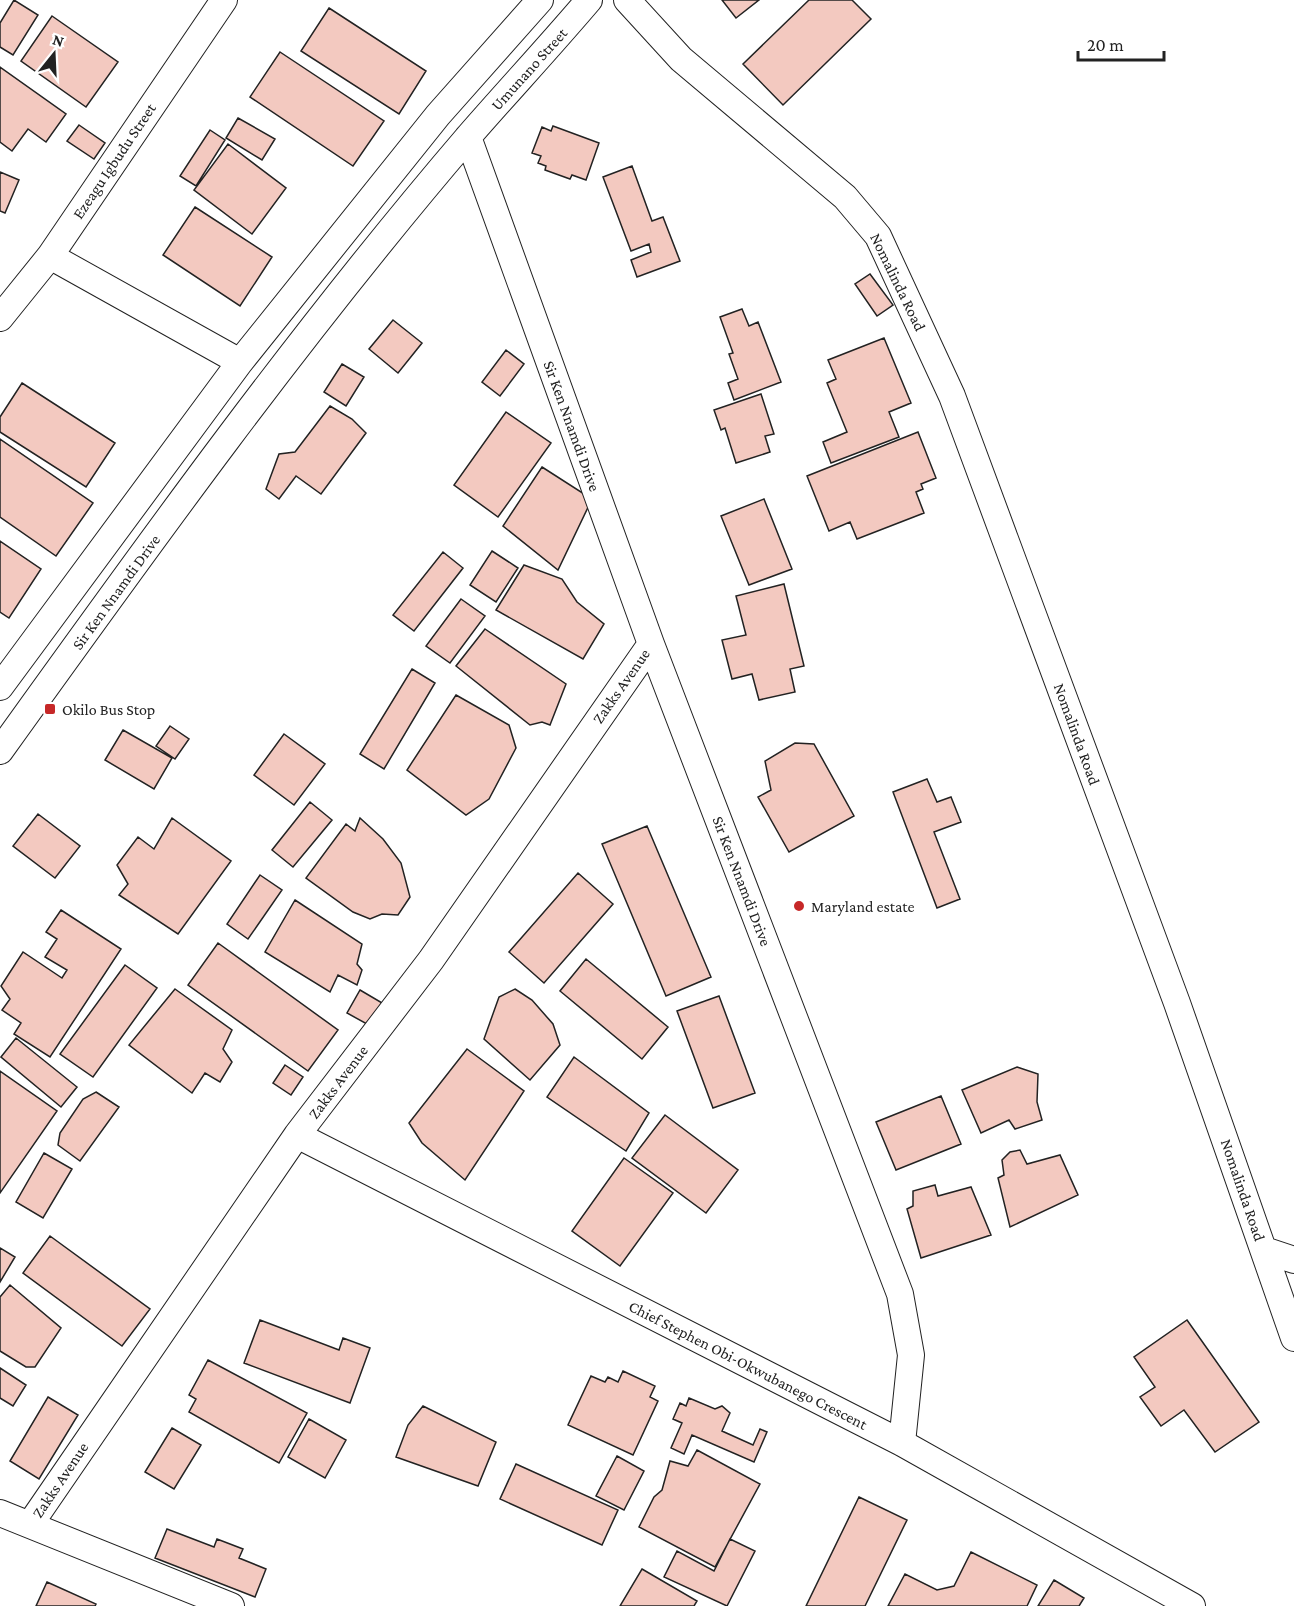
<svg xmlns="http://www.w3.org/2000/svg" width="1294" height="1606" font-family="'Crimson Pro',serif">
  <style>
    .building { fill: #f3c9c0; stroke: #222; stroke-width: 1.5 }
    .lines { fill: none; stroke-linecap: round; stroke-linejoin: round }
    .minor-casing { stroke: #222; stroke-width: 28 }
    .minor { stroke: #fff; stroke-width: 26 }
    .poi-dot { fill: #c62828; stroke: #fff; stroke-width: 2 }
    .labels { text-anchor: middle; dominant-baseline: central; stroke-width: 4.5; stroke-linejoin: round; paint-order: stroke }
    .street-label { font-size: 16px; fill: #222; stroke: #fff }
    .poi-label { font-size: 16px; fill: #222; stroke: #fff; text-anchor: start }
  </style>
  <rect width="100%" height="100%" fill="#fff"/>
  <path class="building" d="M14,0L38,15L13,55L0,47V23Z
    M722,0H759L736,18Z
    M809,0H852L871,19L783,105L743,64Z
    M329,8L426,71L399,114L301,51Z
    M52,16L118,62L86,107L21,61Z
    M280,52L384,121L353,166L250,97Z
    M0,67L66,114L46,142L28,129L12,151L0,142Z
    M238,118L275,139L262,160L226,138Z
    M79,125L105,143L94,159L67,141Z
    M553,126L599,143L586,180L572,175L570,179L545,170L546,166L538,163L541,156L532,153L542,127L551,131Z
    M210,130L225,140L196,186L180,176Z
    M228,144L286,188L252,234L194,190Z
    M632,166L652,221L663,217L680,261L637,277L631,260L651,252L649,244L631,251L603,177Z
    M0,172L19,180L5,213L0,211Z
    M195,207L272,257L240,306L163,255Z
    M870,274L893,305L877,316L855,284Z
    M742,309L749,326L758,322L781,382L734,400L728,383L738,379L729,354L733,353L720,317Z
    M393,320L422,343L398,373L369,349Z
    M884,338L911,403L889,412L899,437L831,463L823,442L847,432L827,383L836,379L828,360Z
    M506,350L524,364L500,396L482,382Z
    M342,364L364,377L346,406L324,392Z
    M22,383L115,443L86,487L0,432V417Z
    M761,394L774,434L765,436L770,452L736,463L725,428L721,430L714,410Z
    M330,406L352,419L366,433L321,494L296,476L279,499L266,489L279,454L295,452Z
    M506,412L551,443L498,517L454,485Z
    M918,432L936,478L921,484L923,489L916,492L924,513L857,539L850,522L829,531L807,476Z
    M0,439L93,503L56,556L0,517Z
    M542,467L592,499L558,570L503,526Z
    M764,499L792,569L749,585L721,516Z
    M0,541L41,569L9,618L0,612Z
    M492,551L518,568L496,602L470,585Z
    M443,552L463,568L414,631L393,615Z
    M524,565L562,579L577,602L604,624L583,659L496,610Z
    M784,584L804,666L790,669L795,692L759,700L752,674L732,679L722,640L746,635L736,596Z
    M461,599L485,616L450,663L426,646Z
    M485,629L566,684L550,725L542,722L530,725L456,666Z
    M412,669L435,683L384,769L360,754Z
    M456,695L509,725L516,748L489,799L466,815L407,770Z
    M170,726L189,739L175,759L156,746Z
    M123,730L172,758L154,789L105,760Z
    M284,734L325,764L294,805L254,775Z
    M795,743L814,744L854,816L789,852L758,797L771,790L765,761Z
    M927,779L937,802L951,797L961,822L934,832L960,899L937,908L893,792Z
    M310,802L332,820L293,867L272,850Z
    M38,814L80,846L55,878L13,846Z
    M172,818L231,861L178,934L119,895L128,884L117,865L138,837L154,849Z
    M360,818L383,839L401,863L410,897L398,915L382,914L370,919L353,912L306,878L346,824L355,831Z
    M647,826L711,977L666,996L602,844Z
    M578,873L613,904L544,983L509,952Z
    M260,875L282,890L248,939L227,924Z
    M295,900L362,944L357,964L362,970L357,985L338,975L330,992L265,952Z
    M61,910L121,949L50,1057L14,1034L21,1023L2,1010L10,999L1,986L23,952L62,978L67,970L45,957L57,939L46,932Z
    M218,943L338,1030L308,1071L188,985Z
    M586,959L668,1027L642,1059L560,991Z
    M125,965L157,988L93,1077L60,1054Z
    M175,989L232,1030L223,1049L232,1062L220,1082L205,1073L192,1093L129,1045Z
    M515,989L532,1000L553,1024L560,1045L530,1080L484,1039L499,997Z
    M360,990L389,1007L376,1029L347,1013Z
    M719,996L755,1093L713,1108L677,1011Z
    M16,1038L77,1087L61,1107L1,1057Z
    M467,1049L524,1091L465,1180L422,1143L409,1123Z
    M574,1057L649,1113L626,1151L547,1097Z
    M285,1065L303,1077L291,1095L273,1083Z
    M1017,1067L1038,1074L1037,1102L1042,1120L1015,1129L1009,1120L981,1133L962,1090Z
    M0,1071L57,1111L0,1193Z
    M96,1092L119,1107L80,1161L58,1145L60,1133L83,1099Z
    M941,1096L961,1144L896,1170L876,1122Z
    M665,1115L738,1170L706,1213L632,1158Z
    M1020,1150L1027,1164L1060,1155L1078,1195L1010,1227L998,1178L1004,1175L1002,1160L1010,1152Z
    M44,1153L72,1169L43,1218L16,1202Z
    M624,1158L673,1193L620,1266L572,1231Z
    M935,1185L938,1196L971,1187L991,1235L921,1258L907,1209L913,1206V1191Z
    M50,1236L150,1309L122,1346L23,1273Z
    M0,1248L15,1257L0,1282Z
    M10,1285L61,1328L35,1367H26L0,1351V1297Z
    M260,1320L339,1350L343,1338L370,1348L350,1403L244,1363Z
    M1187,1320L1259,1422L1215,1452L1184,1410L1161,1426L1140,1397L1155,1387L1134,1357Z
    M208,1360L307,1413L279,1463L189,1412L196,1399L189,1395Z
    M0,1368L26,1385L13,1406L0,1398Z
    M623,1371L655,1386L650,1397L658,1401L633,1455L568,1425L591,1376L605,1382L608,1377L618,1382Z
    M48,1397L78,1415L39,1479L10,1461Z
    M689,1398L715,1409L722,1406L730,1413L722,1431L753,1445L760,1429L767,1432L754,1462L692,1435L684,1454L671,1448L682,1423L673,1419L680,1403L686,1406Z
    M423,1406L496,1442L478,1486L396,1457L408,1425Z
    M309,1419L346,1440L325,1478L288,1457Z
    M172,1428L201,1445L174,1489L145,1472Z
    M697,1450L760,1484L715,1567L639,1527L654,1497L662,1490L670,1461L688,1466Z
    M617,1456L644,1471L624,1510L596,1496Z
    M516,1464L618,1510L602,1545L500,1499Z
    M859,1497L907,1520L865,1606H806Z
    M167,1529L214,1547L217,1539L243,1549L239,1558L266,1569L255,1597L155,1558Z
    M730,1539L755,1551L727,1606L664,1577L677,1551L714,1571Z
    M971,1552L1037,1585L1027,1606H888L905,1574L937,1590L954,1586Z
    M642,1569L697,1601L694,1606H620Z
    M1054,1580L1084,1598L1079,1606H1038Z
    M47,1582L96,1604L95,1606H36Z"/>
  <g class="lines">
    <g class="minor-casing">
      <path id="minor" d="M627,0L681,59L845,197L878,236L952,396L1177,1003L1294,1338
        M468,137L651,644L900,1294L911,1355L902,1443
        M50,256L240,362
        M0,318L50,256L224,0
        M0,687L240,362L438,115L540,0
        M0,751C150,542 301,332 468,137C508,91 550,46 589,0
        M297,1135L902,1443L1192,1606
        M1264,1250L1294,1260
        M0,1513L231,1606
        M31,1523L297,1135L431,960L651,644"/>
    </g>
    <use href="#minor" class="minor"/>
  </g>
  <g class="poi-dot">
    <rect x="44" y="703" width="12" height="12" rx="3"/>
    <circle cx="799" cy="906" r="6"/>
  </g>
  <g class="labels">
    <g class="street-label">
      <text transform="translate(529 69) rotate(-48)">Umunano Street</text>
      <text transform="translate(114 161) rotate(-56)">Ezeagu Igbudu Street</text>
      <text transform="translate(898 282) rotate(64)">Nomalinda Road</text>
      <text transform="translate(572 426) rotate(70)">Sir Ken Nnamdi Drive</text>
      <text transform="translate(116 592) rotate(-54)">Sir Ken Nnamdi Drive</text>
      <text transform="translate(621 686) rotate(-55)">Zakks Avenue</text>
      <text transform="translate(1077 734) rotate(70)">Nomalinda Road</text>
      <text transform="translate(742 881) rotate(69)">Sir Ken Nnamdi Drive</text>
      <text transform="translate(338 1082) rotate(-53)">Zakks Avenue</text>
      <text transform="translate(1243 1190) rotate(71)">Nomalinda Road</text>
      <text transform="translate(748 1365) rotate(27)">Chief Stephen Obi-Okwubanego Crescent</text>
      <text transform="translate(60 1480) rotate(-56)">Zakks Avenue</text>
    </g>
    <g class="poi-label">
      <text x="62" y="709">Okilo Bus Stop</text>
      <text x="811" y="906">Maryland estate</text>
    </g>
  </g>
  <g transform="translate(54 54) rotate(18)" stroke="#ffffff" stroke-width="4.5" paint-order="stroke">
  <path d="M0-4.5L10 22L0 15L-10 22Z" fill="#222222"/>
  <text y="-9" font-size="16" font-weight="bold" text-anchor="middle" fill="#222222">N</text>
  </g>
  <path d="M1078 51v9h86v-9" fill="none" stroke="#222222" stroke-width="3"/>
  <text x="1087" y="51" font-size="18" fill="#222222" stroke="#ffffff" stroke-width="4.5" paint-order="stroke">20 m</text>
</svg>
